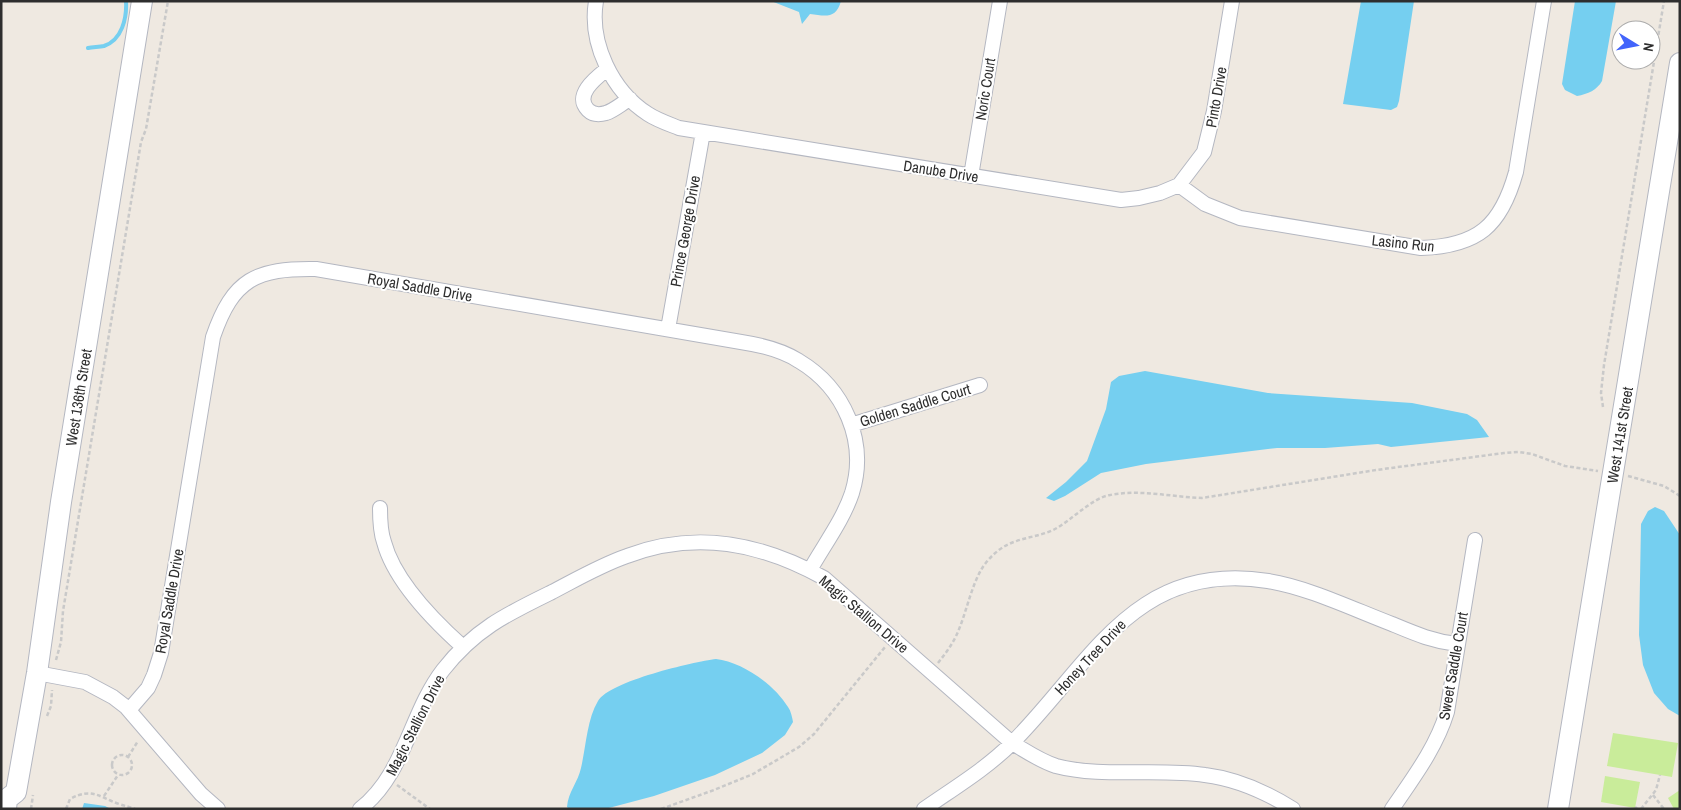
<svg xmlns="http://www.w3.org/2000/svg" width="1681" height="810" font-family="'Archivo Narrow',sans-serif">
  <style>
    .pitch { fill: #c9ec9a }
    .water { fill: #75cff0 }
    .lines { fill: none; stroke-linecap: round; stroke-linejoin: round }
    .stream { stroke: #75cff0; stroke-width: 4 }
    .street-casing { stroke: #b4b7c1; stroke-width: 16 }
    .secondary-casing { stroke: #b4b7c1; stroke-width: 22 }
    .path { stroke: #c9c9c9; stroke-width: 2.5; stroke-dasharray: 4 2.5; stroke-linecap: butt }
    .street { stroke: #fff; stroke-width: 14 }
    .secondary { stroke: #fff; stroke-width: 20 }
    .labels { text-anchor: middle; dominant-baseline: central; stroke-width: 4; stroke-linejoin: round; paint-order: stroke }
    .street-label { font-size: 15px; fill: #2e2e2e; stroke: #fff }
  </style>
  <rect width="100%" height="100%" fill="#efe9e1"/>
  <path class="pitch" d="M1613,733L1678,743L1672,777L1607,766Z
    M1605,776L1640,782L1635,808L1601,802Z
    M1680,790V809H1674L1668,798Z"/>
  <path class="water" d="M771,1H841C836,19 826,16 810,14L802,24L799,12Z
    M1361,1H1414L1399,101L1397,107L1391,110L1343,104Z
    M1575,1H1616L1602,81C1597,90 1588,94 1577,96L1565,90L1562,84Z
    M1145,371L1268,393L1412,403L1467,414L1477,420L1489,437L1391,447L1378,444L1325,448H1277L1146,464L1101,473L1065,496L1054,501L1046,498L1066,482L1087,461L1106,409L1111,382L1119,376Z
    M1655,507L1664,511L1680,535V716L1668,709L1654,693L1643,665L1639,635L1641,524L1648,511Z
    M716,659C742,662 774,684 788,707C791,711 792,717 793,722L785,735L762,753L715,775L654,796L605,809H569L567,807C568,792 578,782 581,768C586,747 587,719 598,701C610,681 693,662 716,659Z
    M84,803L105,806L111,809H82Z"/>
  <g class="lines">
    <path class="stream" d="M88,48C93,47 99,47 104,46C122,40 127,18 126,1"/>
    <g class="street-casing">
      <path id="street" d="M596,1C589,43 612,91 648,114C657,120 669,124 679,128L1121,200L1139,198L1160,193L1179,185L1204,152L1214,111L1232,1
        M607,69C597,77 573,95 588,110C593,115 599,115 606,113C615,110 622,103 630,99
        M971,176L1000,1
        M1179,185L1205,204L1240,218L1421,248C1478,246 1501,226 1516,172L1544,1
        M668,329L703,132
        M851,425L980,385
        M380,508C380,519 380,531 384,542C394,580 434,621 463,647
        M37,673L85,682L113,697L126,707L201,794L218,809
        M129,710L148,688L154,675L161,653L213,337C233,279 256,268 316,269L741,342C761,345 782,350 799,361C844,388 868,441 852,493C843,520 824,545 810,570
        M360,809C405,774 410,713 443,670C475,629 507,614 552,592C577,579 601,565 627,556C696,530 761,543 824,578L1012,743C1026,751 1040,761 1056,766C1101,778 1158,768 1205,775C1237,779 1266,792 1293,809
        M924,809C954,788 986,769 1012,743C1091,664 1134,560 1268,581C1307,587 1355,610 1392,624C1416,634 1432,641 1457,644
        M1392,809C1413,778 1436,748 1447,712L1475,540"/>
    </g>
    <g class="secondary-casing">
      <g id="secondary">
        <path id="s1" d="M6,809L7,799L16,792L37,673L61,502L142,1"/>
        <path id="s2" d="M1558,809L1680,63"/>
      </g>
    </g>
    <path class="path" d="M1603,407L1601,393L1604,365L1664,1
      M1628,476L1664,486L1680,496
      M56,660L61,642L63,611L141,142L146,129L168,1
      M938,663C945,654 952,645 957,634C966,614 970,590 981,570C986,561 996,551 1005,546C1021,537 1040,537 1055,529C1072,520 1092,498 1110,495C1140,489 1172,497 1202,498L1376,470L1504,453L1519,452L1532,454L1565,466L1598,471
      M47,716L51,706L52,690
      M112 765a10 10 0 1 1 20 0a10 10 0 1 1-20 0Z
      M128,757L138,741
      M397,785L430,809
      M1653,795L1664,809
      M104,796L118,775
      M1635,807L1637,809
      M31,809L33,795
      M66,809L70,799C92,787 99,797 119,804C125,806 130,807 135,809
      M661,809L714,790L753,774L799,747L814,734L885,647
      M1641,809L1656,790L1660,775"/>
    <use href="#street" class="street"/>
    <use href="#secondary" class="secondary"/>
  </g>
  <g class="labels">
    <g class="street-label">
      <text transform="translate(985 89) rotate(-81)">Noric Court</text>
      <text transform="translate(1216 97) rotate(-80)">Pinto Drive</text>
      <text transform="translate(941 171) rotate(9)">Danube Drive</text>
      <text transform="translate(685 231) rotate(-80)">Prince George Drive</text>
      <text transform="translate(1403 243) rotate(6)">Lasino Run</text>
      <text transform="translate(420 287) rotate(10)">Royal Saddle Drive</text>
      <text stroke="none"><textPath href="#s1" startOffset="421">West 136th Street</textPath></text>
      <text transform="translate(915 405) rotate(-17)">Golden Saddle Court</text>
      <text stroke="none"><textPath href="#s2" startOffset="379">West 141st Street</textPath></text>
      <text transform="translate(169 601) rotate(-80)">Royal Saddle Drive</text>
      <text transform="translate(864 614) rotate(40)">Magic Stallion Drive</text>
      <text transform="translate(1090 657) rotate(-47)">Honey Tree Drive</text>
      <text transform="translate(1453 666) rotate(-80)">Sweet Saddle Court</text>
      <text transform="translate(415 725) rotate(-63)">Magic Stallion Drive</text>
    </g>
  </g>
  <rect width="1681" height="810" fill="none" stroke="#2e2e2e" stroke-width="5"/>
  <g transform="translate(1636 45) rotate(100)"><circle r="24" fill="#ffffff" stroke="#ababab"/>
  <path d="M0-4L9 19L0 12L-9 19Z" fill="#4264fb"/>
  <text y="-8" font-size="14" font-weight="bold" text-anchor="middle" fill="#2e2e2e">N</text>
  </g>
</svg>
